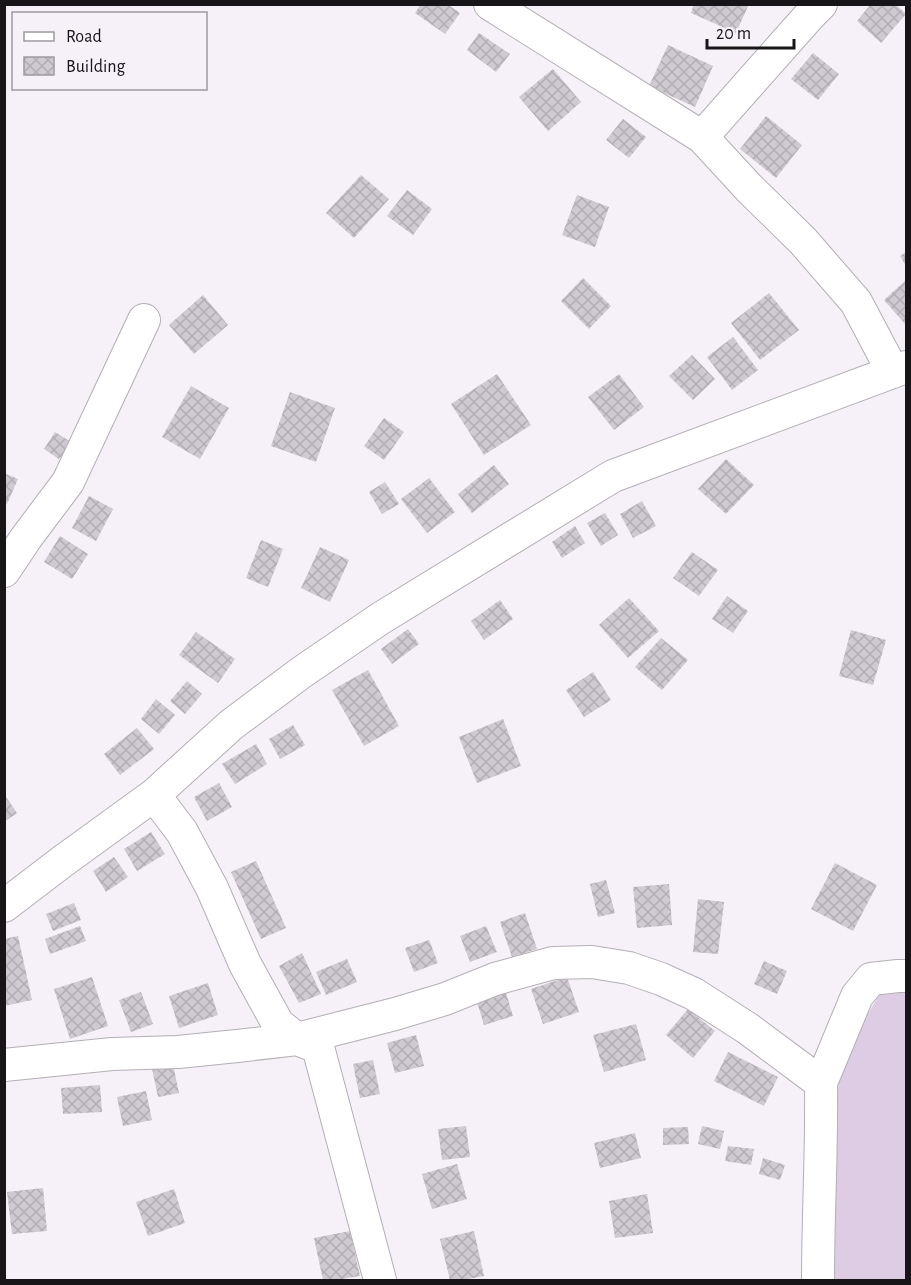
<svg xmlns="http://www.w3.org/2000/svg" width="911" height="1285" font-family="'Alegreya Sans',sans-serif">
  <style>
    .pitch { fill: #ddcce4 }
    .building { fill: url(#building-cross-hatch) }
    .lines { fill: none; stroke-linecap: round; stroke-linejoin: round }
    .minor-casing { stroke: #b3afb5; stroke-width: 34 }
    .minor { stroke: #fff; stroke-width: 32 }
  </style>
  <defs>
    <pattern id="building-cross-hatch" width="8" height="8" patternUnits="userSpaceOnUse" patternTransform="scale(1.5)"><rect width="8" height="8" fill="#cfcad1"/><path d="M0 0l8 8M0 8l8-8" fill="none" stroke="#b1adb3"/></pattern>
  </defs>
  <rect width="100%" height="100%" fill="#f6f1f9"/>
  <path class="pitch" d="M906,992V1280H830L835,1117L839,1081L859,1029L879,995Z"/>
  <path class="building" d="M421,4H447L460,13L445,34L415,13Z
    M694,4H749L736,33L691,13Z
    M871,4H895L906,14L881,43L857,21Z
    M479,33L510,54L496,72L467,50Z
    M668,45L713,66L695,107L649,86Z
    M813,53L839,74L818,100L791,79Z
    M553,69L581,102L548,131L519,97Z
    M766,116L802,145L776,178L740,149Z
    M623,119L646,137L629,158L606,140Z
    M361,175L389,199L354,238L326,213Z
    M407,190L432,209L413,235L387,216Z
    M577,195L609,207L595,247L562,235Z
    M906,252V266L900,256Z
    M583,278L611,306L589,329L561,301Z
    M906,280V322L905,324L884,300Z
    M769,293L799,330L760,360L731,323Z
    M203,295L228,325L194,354L169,325Z
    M733,337L758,370L732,390L707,357Z
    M692,355L715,379L693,400L669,376Z
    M497,374L531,425L484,455L451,404Z
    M619,374L644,407L614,430L588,397Z
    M191,386L229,408L200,459L162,437Z
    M290,392L335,408L316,462L271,446Z
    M384,418L404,432L384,460L364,446Z
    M55,432L71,442L59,459L44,449Z
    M726,459L754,485L726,514L698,489Z
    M494,465L509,484L472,513L458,494Z
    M4,473L18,479L7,504L4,502Z
    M429,478L455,512L427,533L401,499Z
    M385,482L399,504L382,514L369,492Z
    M89,496L113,509L96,541L72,528Z
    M642,501L656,526L633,538L620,514Z
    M605,513L618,535L601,546L587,523Z
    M575,526L585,543L562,558L552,542Z
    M60,536L88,554L72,579L44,562Z
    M261,540L283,549L268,587L246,578Z
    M320,547L349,560L330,602L301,588Z
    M692,552L718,570L699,596L673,578Z
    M727,596L748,611L733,633L712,619Z
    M629,598L659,631L628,658L599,625Z
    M500,600L513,619L484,640L471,621Z
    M408,629L419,644L392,664L381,649Z
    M851,630L886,640L873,685L839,676Z
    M196,632L235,659L218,683L179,655Z
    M661,638L688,660L662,690L635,667Z
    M368,670L399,726L364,746L332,690Z
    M593,672L611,700L584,717L566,690Z
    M187,681L202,694L185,714L170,701Z
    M156,699L175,715L159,734L141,719Z
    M503,719L521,766L477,783L459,737Z
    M293,725L305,745L280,759L269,739Z
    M137,728L154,749L120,775L104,754Z
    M256,744L267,764L235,784L222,764Z
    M219,783L232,807L207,821L194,797Z
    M4,794L17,813L4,822Z
    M151,832L165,854L137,871L124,849Z
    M114,857L128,877L106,892L93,871Z
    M256,861L286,928L261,939L231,872Z
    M835,863L877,885L853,931L811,909Z
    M606,880L615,913L598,917L590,884Z
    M669,884L672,925L637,928L633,887Z
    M698,899L724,902L718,954L693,952Z
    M74,903L81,920L53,931L46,914Z
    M525,913L537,949L512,957L500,922Z
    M80,926L86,941L50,954L45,939Z
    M486,926L497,952L470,962L460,936Z
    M18,936L32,1000L4,1006V939Z
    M429,940L438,963L414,972L405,948Z
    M302,953L321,994L299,1003L279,966Z
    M347,959L357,982L326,995L316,972Z
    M764,961L787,971L777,994L754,984Z
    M92,977L108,1026L70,1039L54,989Z
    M567,977L579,1012L543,1024L531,989Z
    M208,983L218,1015L179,1028L169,996Z
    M141,992L153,1024L131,1032L119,1000Z
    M506,993L513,1016L484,1025L477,1002Z
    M688,1009L715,1031L693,1058L666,1035Z
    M636,1024L646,1060L604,1072L593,1035Z
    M416,1035L424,1066L395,1073L387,1043Z
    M728,1052L778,1077L764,1106L714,1081Z
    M172,1060L179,1093L158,1097L151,1064Z
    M373,1060L380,1094L360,1098L353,1064Z
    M100,1085L102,1112L63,1114L61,1088Z
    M146,1091L152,1120L123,1126L117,1097Z
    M466,1126L470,1157L442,1160L438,1129Z
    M702,1126L724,1131L720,1149L698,1144Z
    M688,1127L689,1144L663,1145V1128Z
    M635,1133L641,1158L600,1168L594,1143Z
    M728,1146L754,1149L751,1165L725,1161Z
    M763,1158L785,1165L780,1180L759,1174Z
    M457,1164L467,1199L432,1209L422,1174Z
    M43,1188L47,1231L12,1234L7,1192Z
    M174,1189L185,1223L148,1236L136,1202Z
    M647,1194L653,1233L615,1238L609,1201Z
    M350,1231L360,1276L336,1280H323L314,1238Z
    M474,1231L484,1276L463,1280H450L440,1239Z"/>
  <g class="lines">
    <g class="minor-casing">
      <path id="minor" d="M490,4L702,137
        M821,4L810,15L702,137L749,188L803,241L856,302L893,372
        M4,571L26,538L68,482L144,320
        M154,795L182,832L212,888L245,964L278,1024L297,1039L395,1014L445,999L495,979L553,963L592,962L629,968L661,979L694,994L747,1028L821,1083C822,1149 818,1215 818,1280
        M4,906L63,861L154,795L231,725L302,672L381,618L613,476L906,367
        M4,1065L112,1054L178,1052L237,1046L297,1039L318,1047L380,1280
        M821,1083L857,996L871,979L898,976H906"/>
    </g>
    <use href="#minor" class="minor"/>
  </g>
  <rect width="911" height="1285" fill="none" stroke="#171517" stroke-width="12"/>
  <rect x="12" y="12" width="195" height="78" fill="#f6f1f9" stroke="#9d999f" stroke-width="1.5"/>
  <rect x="24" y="32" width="30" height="9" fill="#ffffff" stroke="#9d999f" stroke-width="1.5"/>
  <text x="66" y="42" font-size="18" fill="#171517">Road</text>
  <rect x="24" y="57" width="30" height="18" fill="url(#building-cross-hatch)" stroke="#9d999f" stroke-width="1.5"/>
  <text x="66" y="72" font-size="18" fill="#171517">Building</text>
  <path d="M707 39v9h87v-9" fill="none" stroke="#171517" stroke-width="3"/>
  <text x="716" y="39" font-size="18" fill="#171517" stroke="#f6f1f9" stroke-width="4.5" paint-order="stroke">20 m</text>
</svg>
